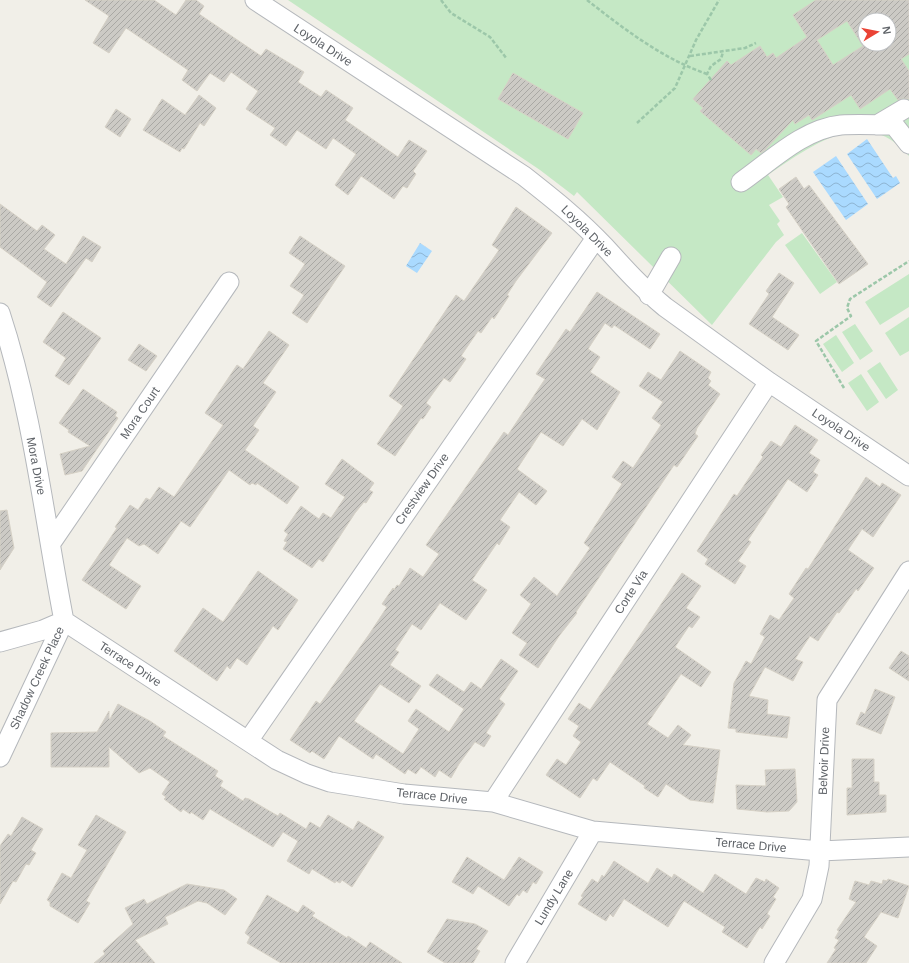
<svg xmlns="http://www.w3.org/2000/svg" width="909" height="963" font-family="Helvetica,sans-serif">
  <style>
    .green { fill: #c5e8c5; fill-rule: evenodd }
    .water { fill: url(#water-waves) }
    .building { fill: url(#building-hatch); stroke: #d6d1c6; fill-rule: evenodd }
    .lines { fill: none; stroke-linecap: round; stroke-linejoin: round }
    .minor-casing { stroke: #b5b8bc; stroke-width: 21 }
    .path { stroke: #9cc7a9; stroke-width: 2.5; stroke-dasharray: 4 2; stroke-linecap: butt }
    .minor { stroke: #fff; stroke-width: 19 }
    .labels { text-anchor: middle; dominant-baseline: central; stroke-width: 4; stroke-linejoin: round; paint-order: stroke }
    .street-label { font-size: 12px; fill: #5f6368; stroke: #fff }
  </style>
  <defs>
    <pattern id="water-waves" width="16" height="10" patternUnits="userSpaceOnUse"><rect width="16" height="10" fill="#aadaff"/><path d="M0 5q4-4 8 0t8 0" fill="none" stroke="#8eb4d2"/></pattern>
    <pattern id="building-hatch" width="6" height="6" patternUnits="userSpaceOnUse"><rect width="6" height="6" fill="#cccac5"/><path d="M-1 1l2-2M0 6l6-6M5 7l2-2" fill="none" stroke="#a9a8a4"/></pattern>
  </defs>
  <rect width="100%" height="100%" fill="#f1efe8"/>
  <path class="green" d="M288,0H909V156C865,104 811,146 768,175L783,197L769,205L780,221L777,224L784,235L776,242L712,325L577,192L574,196L540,170ZM865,20H889V44H865Z
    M802,233L837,282L820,294L785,245Z
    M909,274V307L880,325L865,302Z
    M909,317V351L900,356L885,333Z
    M855,324L873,351L860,360L842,332Z
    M836,335L854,363L842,372L823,344Z
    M880,362L898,390L886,399L867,371Z
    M861,374L879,402L867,411L848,383Z"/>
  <path class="water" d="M867,139L893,178L896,176L900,183L877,199L847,154Z
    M836,156L868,204L846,220L813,172Z
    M420,243L432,251L417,273L406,266Z"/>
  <path class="building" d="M85,0H154L176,15L186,0H196L204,6L199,14L261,56L266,49L304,72L298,82L321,97L326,90L353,108L345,120L398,157L409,140L427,151L413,171L416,174L407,188L403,186L394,199L361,176L348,195L335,185L356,154L333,138L326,149L297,130L286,146L270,135L275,128L246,109L258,91L231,72L224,82L210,73L197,91L182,80L188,70L126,28L109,53L93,43L109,16Z
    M816,0H909V54L901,59L909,71V99L903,98L898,100L890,89L860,109L851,95L812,120L809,115L795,124L793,120L765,150L761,153L756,149L751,155L700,111L703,108L693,99L727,61L731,65L760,46L767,57L773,53L776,58L807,37L793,15ZM865,20H889V44H865ZM847,21L863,46L833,65L817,40Z
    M513,73L583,113L568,139L498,99Z
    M199,95L216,108L204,126L200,123L184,149L182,148L180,152L143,130L162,99L185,115Z
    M116,109L131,119L120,137L105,127Z
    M796,177L804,189L809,185L868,264L839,284L786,207L789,204L779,189Z
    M0,204L37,231L42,225L55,235L44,249L66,264L83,236L101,247L92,262L86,258L51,307L37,297L47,282L0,247Z
    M516,207L552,233L516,281L507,295L509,296L494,319L492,317L481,333L478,331L461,356L466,359L450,382L444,378L426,403L431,407L423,419L421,418L395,456L377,444L403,406L389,396L456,295L464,301L499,250L492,245Z
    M300,236L345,266L307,323L292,313L304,295L290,286L305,264L289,253Z
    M779,273L794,283L772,317L799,335L788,350L749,324L769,294L766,291Z
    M597,292L660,334L650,349L614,325L612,328L605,323L588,349L600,357L590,372L620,392L597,430L582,419L563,446L541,432L517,469L547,491L536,505L519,492L500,520L510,527L499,545L497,543L472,580L487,590L466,620L440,603L421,630L412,624L395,650L399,652L390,665L421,686L409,703L380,684L354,721L403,754L419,729L408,721L416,709L449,732L464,709L429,685L437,674L464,692L471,682L481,689L501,659L518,671L499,699L505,704L486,733L491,736L484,747L475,742L459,764L451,778L439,770L435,777L421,767L416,774L408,769L405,774L376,754L373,759L339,736L324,759L312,751L310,753L290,740L316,701L320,704L370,633L387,607L382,604L393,588L394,590L397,585L399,586L410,568L423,577L439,554L426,545L504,432L508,435L545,379L536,374L566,329L570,332Z
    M63,312L101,338L69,385L55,376L66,358L43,342Z
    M269,331L289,345L263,383L276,392L253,426L259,430L245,450L299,487L287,504L257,483L256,485L252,483L250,485L229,470L190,527L181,521L158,554L144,544L139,546L127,538L109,565L141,586L126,609L82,580L117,528L115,527L130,505L138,510L146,498L150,500L159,487L174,497L223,425L205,413L237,365L243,369Z
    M139,344L157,356L146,371L128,360Z
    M680,351L711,372L708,378L711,381L708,385L720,394L697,428L695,434L698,436L677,467L674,465L576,612L577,613L559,636L538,668L519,655L527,643L512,633L531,604L520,595L534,577L557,596L590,548L584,543L622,484L612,477L623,461L633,468L661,425L652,418L663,402L639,386L648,372L661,380Z
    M83,389L117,412L115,416L118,418L82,471L65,475L60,454L90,446L68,432L69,430L59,423Z
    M795,425L818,440L809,453L820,460L813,472L818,475L807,492L788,479L748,540L751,542L738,561L746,566L735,584L705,564L708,559L697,551L734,494L737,496L763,457L761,455L771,441L781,447Z
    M342,459L374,483L369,490L373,492L366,503L364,502L355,513L323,562L319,559L312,568L283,549L287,542L284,541L288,534L284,531L301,506L319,519L323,513L331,518L345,497L325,484Z
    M866,477L880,487L882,483L901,495L873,537L862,529L848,550L874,568L858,591L856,589L839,613L837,612L818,641L810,636L795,659L803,662L793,681L765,667L749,696L768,700L767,714L790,717L787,738L736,732V729L728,728L734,683L746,661L751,664L765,637L760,634L770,615L779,620L794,598L789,594L806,568L808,569Z
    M7,510L14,548L0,570V511Z
    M258,571L298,600L278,630L273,626L247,665L237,658L230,669L227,666L217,681L174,651L203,608L223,622Z
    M682,573L701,586L686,608L700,617L692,628L689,626L675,647L711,672L701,687L681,674L647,724L668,738L678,725L691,735L683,745L720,750L713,803L690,800L666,784L658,797L644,788L645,786L610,762L597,781L593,778L580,798L546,775L557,759L566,765L581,742L573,736L579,726L568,719L579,703L590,710Z
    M901,651L909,656V681L889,668Z
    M875,689L895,697L881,734L856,724L861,712L865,714Z
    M118,704L150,721L166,732L163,736L218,771L215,776L223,781L220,786L243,801L245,798L249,799L278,816L280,813L306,829L310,822L320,828L328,815L353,830L358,821L384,837L352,887L342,880L340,883L336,881L335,883L312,869L309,874L287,861L298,841L283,832L273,847L210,809L203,820L191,812L190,814L183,809L181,812L164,799L166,797L162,794L170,782L150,768L139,773L109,747V767H51V733L97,732L109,711V718L110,719Z
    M852,759H874V782H879V795H886V812L847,815V788H852Z
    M795,769L797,802L789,811L767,812L737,809L736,785L766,786L765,770Z
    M96,815L126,832L86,901L90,903L78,923L50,906V902L47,900L62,873L71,878L87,850L78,845Z
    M22,817L43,829L31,850L36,853L29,865L26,864L16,882L13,881L0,904V846L8,834L11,836Z
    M467,857L504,880L519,857L543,872L536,884L533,882L527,893L523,890L519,896L517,894L509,906L478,886L473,894L452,882Z
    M614,861L648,883L657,868L672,878L674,874L703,893L715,874L746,894L756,878L765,882L766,879L779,888L773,897L776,899L767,914L770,916L762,929L760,927L747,948L722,932L725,927L684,901L668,927L624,899L613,917L610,914L606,921L578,904L583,897L581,896L592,879L598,883L602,875L604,877Z
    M888,879L909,886L898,918L881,912L864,937L877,946L866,963H827L836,949L834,948L839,940L835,938L839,931L837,930L856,902L849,899L855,881L869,885L871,881L882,884L883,880L887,881Z
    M187,884L224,890L237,899L225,915L207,903L198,901L165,917L168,924L135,940L155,963H94L105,954L103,951L133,924L125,908L144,899L147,904Z
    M267,895L298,913L303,905L315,913L312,916L347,938L348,936L366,948L370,942L402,963H281L247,943L250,937L245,933Z
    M447,919L475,924L488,931L476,949L480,951L473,963H445L427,952Z"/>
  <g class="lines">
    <g class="minor-casing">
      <path id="minor" d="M255,0L524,176C552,198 580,220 605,247C624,268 643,289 665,307L769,382L909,476
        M877,125L904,109
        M741,182C771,161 803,129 841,125C858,124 877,125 894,125L909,144
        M649,295L671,257
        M0,313C33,413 44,518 64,621
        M51,543L229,282
        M64,621L277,760L307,774L330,782L404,794L493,802L593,831L820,851L909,847
        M0,642L43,630L64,621
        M248,741L596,238
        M0,757L64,621
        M493,802L769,382
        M515,963L593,831
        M774,963L812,899L819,866L827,700L909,571"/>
    </g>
    <path class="path" d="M441,0L451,13L490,37L507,59
      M587,0C624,29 663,59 707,74
      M690,56L745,48L756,43
      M711,80L707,74L711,66L721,59L723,52
      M637,123L675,88L696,40L719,0
      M844,388L816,341L851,316L847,308L850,299L909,261"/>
    <use href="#minor" class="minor"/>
  </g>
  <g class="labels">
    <g class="street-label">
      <text transform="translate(323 45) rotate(33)">Loyola Drive</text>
      <text transform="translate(587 231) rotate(45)">Loyola Drive</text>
      <text transform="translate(140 413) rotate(-56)">Mora Court</text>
      <text transform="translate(841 430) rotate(34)">Loyola Drive</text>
      <text transform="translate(36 466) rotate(79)">Mora Drive</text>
      <text transform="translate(422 489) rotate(-55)">Crestview Drive</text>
      <text transform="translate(631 592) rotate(-57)">Corte Via</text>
      <text transform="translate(130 664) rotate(33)">Terrace Drive</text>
      <text transform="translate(37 678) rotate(-65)">Shadow Creek Place</text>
      <text transform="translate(824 761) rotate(-88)">Belvoir Drive</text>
      <text transform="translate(432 796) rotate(6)">Terrace Drive</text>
      <text transform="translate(751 845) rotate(5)">Terrace Drive</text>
      <text transform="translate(554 897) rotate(-59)">Lundy Lane</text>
    </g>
  </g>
  <g transform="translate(877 32) rotate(80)"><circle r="19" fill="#ffffff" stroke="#bfc1c3"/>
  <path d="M0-3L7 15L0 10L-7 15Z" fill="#ea4335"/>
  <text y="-6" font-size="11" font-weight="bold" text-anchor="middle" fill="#5f6368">N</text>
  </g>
</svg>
